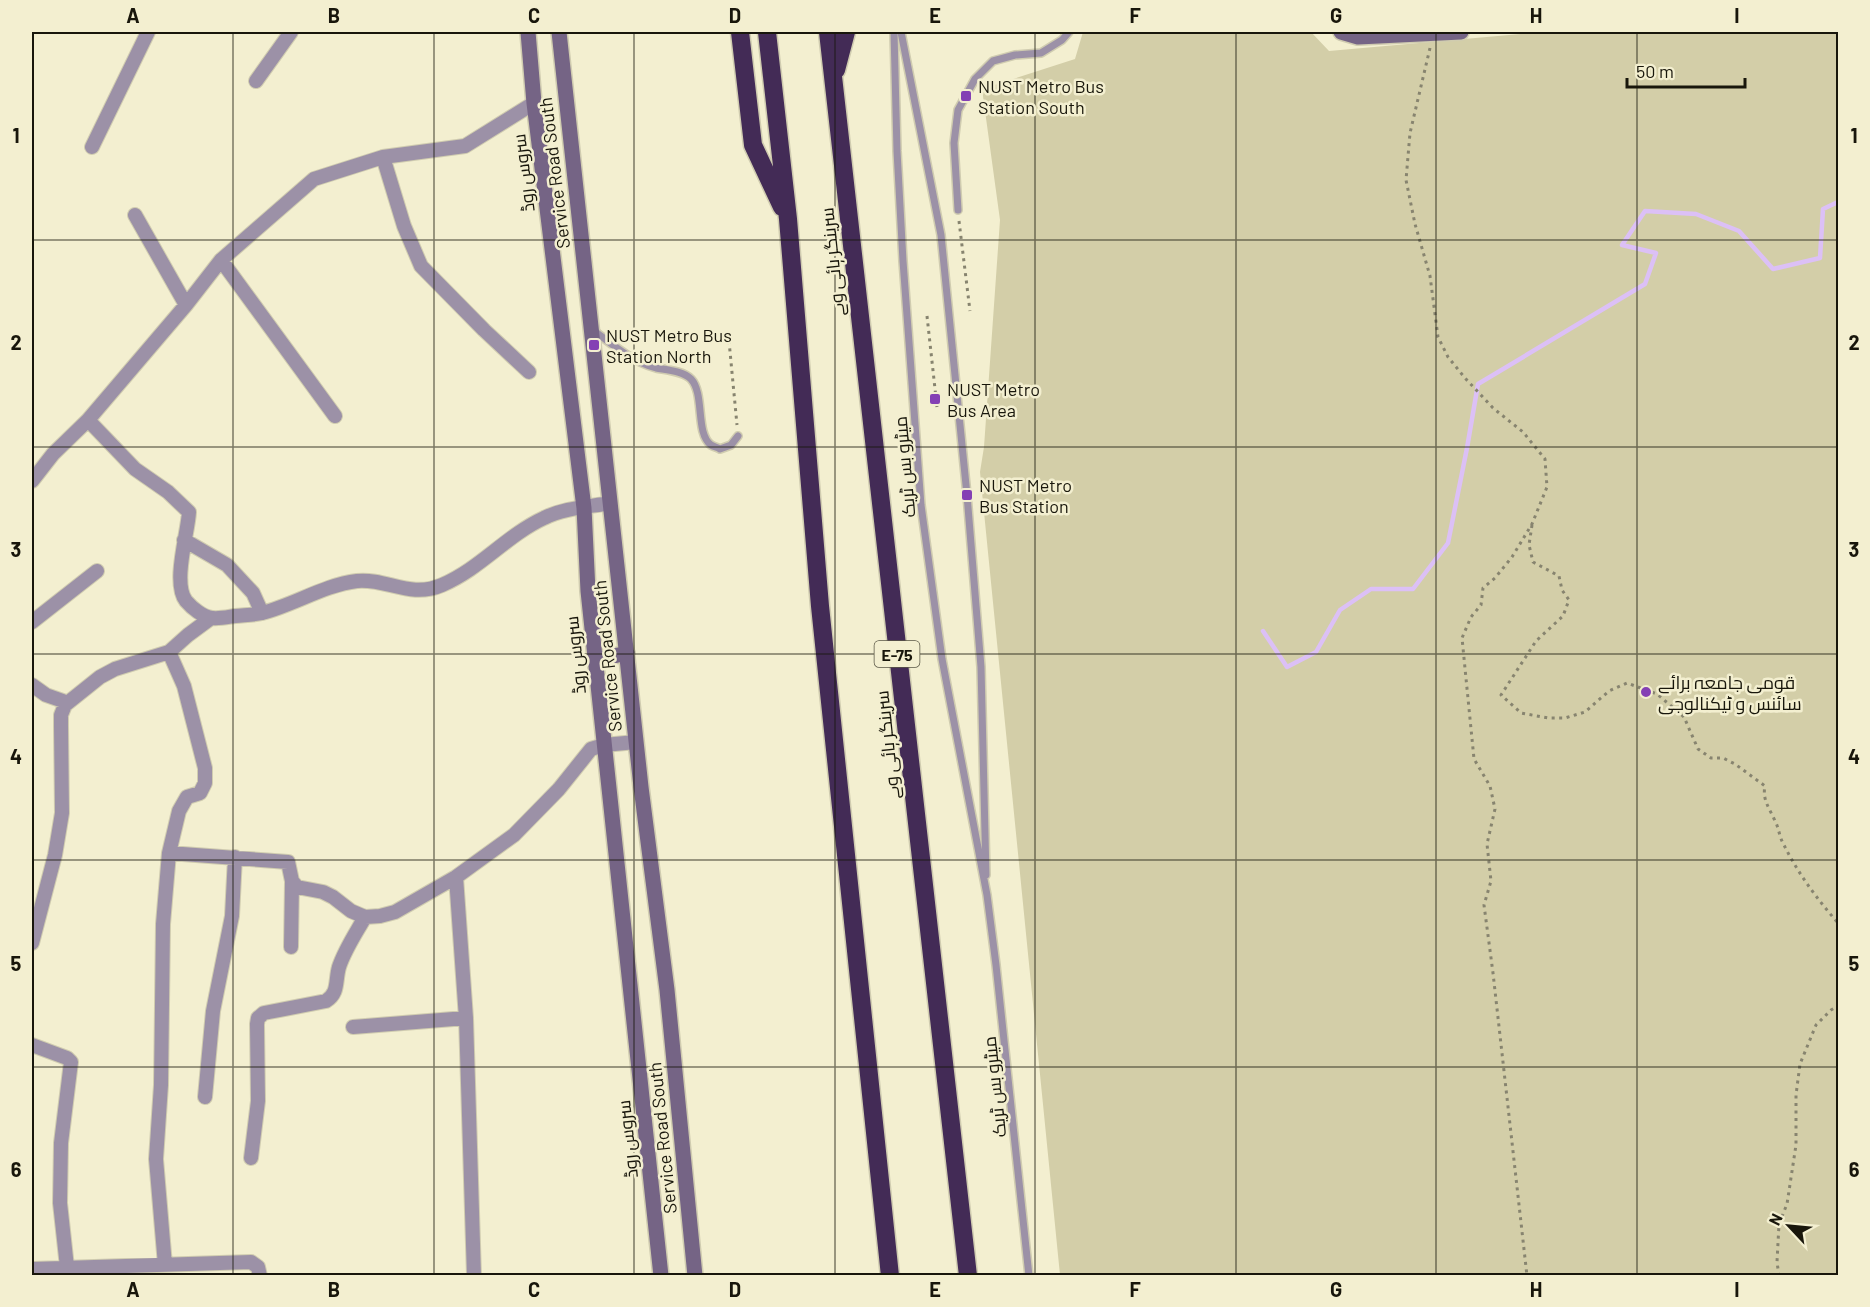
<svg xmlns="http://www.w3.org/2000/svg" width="1870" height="1307" font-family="Barlow,Cairo,sans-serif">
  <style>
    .green { fill: #d3cea8 }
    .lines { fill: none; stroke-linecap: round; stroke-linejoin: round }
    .stream { stroke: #dcc0f6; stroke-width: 4.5 }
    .lane-casing { stroke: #d0ccb0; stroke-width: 10 }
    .street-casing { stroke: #d0ccb0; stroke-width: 16 }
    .secondary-casing { stroke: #d0ccb0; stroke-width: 18 }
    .highway-casing { stroke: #d0ccb0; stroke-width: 21 }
    .path { stroke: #87846f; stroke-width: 3; stroke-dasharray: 3 4.5; stroke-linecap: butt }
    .lane { stroke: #9c91a7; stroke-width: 7 }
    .street { stroke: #9c91a7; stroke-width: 14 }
    .secondary { stroke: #756485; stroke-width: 15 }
    .highway { stroke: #432b56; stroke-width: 18 }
    .grid { fill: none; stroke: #18160b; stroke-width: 1.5; stroke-opacity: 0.55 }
    .poi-dot { fill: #8440b4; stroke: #f3efd0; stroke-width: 2 }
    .labels { text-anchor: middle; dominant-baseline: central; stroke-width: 5; stroke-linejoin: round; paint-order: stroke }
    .shield { fill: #f3efd0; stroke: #5a5746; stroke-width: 1.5 }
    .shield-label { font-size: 16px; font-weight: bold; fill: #18160b }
    .poi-label { font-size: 18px; fill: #18160b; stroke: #f3efd0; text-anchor: start }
    .street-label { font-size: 18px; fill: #18160b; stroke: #f3efd0 }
    .neatline { fill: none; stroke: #18160b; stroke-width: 2 }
    .grid-label { font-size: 20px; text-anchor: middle; font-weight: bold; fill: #18160b }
  </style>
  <rect width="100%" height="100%" fill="#f3efd0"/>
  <path class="green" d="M1083,32H1311L1329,51L1544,32H1838V1275H1060L980,472L984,447L1000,220L982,89L1075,59Z"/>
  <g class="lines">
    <path class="stream" d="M1263,631L1287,667L1316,652L1340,610L1371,589H1413L1448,543L1467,448L1478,384L1645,284L1656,253L1622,245L1645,211L1696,214L1739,231L1773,269L1820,258L1823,209L1838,202"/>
    <g class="lane-casing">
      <path id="lane" d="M894,32L897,151L903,261L921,505L942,659L987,895L996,965L1029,1276
        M901,32L941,235L967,495L981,667L986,875
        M958,210L954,143L958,110L975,79L993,61L1015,55L1041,53L1062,40L1069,32
        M593,330C613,345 631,361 656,368C667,370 683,371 691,379C705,394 695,433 711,445C714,447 717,447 720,449L731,445L738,436"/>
    </g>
    <g class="street-casing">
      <path id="street" d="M256,81L291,32
        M92,147L148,32
        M383,157L404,226L421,266L484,330L529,372
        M135,215L186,305
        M221,260L335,416
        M88,420L135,469L168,492L189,512C188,533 172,583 186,601C192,608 203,617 212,618C219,619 228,617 235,616C244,615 254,615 262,613C294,605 324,585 357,581C387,578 410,599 442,585C480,569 507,535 544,518C564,508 588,507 610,503
        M32,481L53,454L88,420L186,305L221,260L314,179L383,157L465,146L534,103
        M184,540L227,565L253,593L262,613
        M32,622L97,571
        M32,685L46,695L63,701
        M169,853L288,862L292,881L297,887L323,892L333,897L351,911L365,917L380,916L395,912L456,877L514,835L559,789L591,749L604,745L636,742
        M456,877L466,1018L474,1276
        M32,943L55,855L62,813L61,726V715L65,705L100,677L115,669L169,652
        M291,947L292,881
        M353,1027L466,1018
        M32,1045L67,1058L71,1062L61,1143L60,1203L67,1267
        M205,1097L213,1011L232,916L235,857
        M251,1158L258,1101L257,1024L258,1018L264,1013L326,1001C339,993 335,981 339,967C345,949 356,933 365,917
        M165,1265L156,1159L161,1085L163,924L169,853L179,811L187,797L200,793L205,783V768L184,686L169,652L188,635L211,618
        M32,1269L251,1262L258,1267L260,1276"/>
    </g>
    <g class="secondary-casing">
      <path id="secondary" d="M528,32L534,103L584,508L588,591L661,1276
        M559,32L641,787L667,990L695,1276
        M1341,32L1358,37L1461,32
        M596,660L627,653"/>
    </g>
    <g class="highway-casing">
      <path id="highway" d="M740,32L753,145L782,207
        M767,32L788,219L820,606L890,1276
        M828,32L968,1276
        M836,70L846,32"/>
    </g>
    <path class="path" d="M1430,48L1410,133L1406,180L1415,224L1430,276L1438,337L1448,357L1465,378L1493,408L1523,432L1545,459L1547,487L1532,524L1512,557L1495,578L1483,588L1481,605L1471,617L1462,638L1474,759L1490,786L1495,809L1487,844L1491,881L1484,905L1493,973L1527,1276
      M959,221L970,311
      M927,316L937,407
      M729,341L737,425
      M1532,525L1529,545L1533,562L1559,576L1562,590L1569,600L1563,616L1536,641L1501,695L1521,713L1548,718H1565L1585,712L1609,691L1627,683L1657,694L1684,717L1698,749L1711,758H1723L1735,764L1765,786C1762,800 1770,809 1775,821C1779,828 1779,836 1783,843C1797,872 1817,899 1838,923
      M1779,1276L1777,1262L1779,1224L1787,1204L1796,1145V1095L1800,1064L1816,1025L1831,1010L1838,1006"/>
    <use href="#lane" class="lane"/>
    <use href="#street" class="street"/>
    <use href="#secondary" class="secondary"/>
    <use href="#highway" class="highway"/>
  </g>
  <path class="grid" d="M233,32V1276M434,32V1276M634,32V1276M835,32V1276M1035,32V1276M1236,32V1276M1436,32V1276M1637,32V1276M32,240H1838M32,447H1838M32,654H1838M32,860H1838M32,1067H1838"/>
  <g class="poi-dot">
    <rect x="960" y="90" width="12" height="12" rx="3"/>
    <rect x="588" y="339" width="12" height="12" rx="3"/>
    <rect x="929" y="393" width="12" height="12" rx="3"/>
    <rect x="961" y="489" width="12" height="12" rx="3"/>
    <circle cx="1646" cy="692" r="6"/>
  </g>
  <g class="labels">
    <rect class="shield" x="874.5" y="641" width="45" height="26" rx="4.5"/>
    <g class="shield-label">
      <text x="897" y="654">E-75</text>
    </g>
    <g class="poi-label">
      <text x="978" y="86">NUST Metro Bus<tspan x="978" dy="21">Station South</tspan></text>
      <text x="606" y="335">NUST Metro Bus<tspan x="606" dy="21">Station North</tspan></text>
      <text x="947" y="389">NUST Metro<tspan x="947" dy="21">Bus Area</tspan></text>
      <text x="979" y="485">NUST Metro<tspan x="979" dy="21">Bus Station</tspan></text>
      <text x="1658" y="682">قومی جامعہ برائے<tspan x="1658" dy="21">سائنس و ٹیکنالوجی</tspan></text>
    </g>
    <g class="street-label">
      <text transform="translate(523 173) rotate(-97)">سروس روڈ</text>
      <text transform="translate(554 173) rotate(-97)">Service Road South</text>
      <text transform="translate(832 262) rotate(-96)">سرینگر ہائی وے</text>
      <text transform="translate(904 467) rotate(-95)">میٹرو بس ٹریک</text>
      <text transform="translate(575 655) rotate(-96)">سروس روڈ</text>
      <text transform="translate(607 656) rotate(-96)">Service Road South</text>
      <text transform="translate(887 745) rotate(-96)">سرینگر ہائی وے</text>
      <text transform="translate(994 1087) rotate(-96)">میٹرو بس ٹریک</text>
      <text transform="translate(662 1138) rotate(-96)">Service Road South</text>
      <text transform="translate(627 1139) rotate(-96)">سروس روڈ</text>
    </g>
  </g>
  <rect width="1870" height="1307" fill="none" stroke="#f3efd0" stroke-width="66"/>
  <g transform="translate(1789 1226) rotate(296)" stroke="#f3efd0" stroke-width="4.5" paint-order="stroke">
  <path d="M0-4.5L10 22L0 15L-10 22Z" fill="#18160b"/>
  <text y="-9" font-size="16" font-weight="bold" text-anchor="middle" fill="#18160b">N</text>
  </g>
  <path d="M1627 78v9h118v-9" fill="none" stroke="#18160b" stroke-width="3"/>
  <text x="1636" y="78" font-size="18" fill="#18160b" stroke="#f3efd0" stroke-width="4.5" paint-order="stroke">50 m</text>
  <rect x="33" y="33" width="1804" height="1241" class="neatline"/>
  <g class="grid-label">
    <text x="133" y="23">A</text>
    <text x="334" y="23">B</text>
    <text x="534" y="23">C</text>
    <text x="735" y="23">D</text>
    <text x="935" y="23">E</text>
    <text x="1135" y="23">F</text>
    <text x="1336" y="23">G</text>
    <text x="1536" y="23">H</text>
    <text x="1737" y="23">I</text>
    <text x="16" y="143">1</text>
    <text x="1854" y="143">1</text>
    <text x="16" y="350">2</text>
    <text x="1854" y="350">2</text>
    <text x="16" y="557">3</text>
    <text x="1854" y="557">3</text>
    <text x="16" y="764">4</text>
    <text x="1854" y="764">4</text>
    <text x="16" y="971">5</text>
    <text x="1854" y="971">5</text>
    <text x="16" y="1177">6</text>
    <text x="1854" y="1177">6</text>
    <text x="133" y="1297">A</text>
    <text x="334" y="1297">B</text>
    <text x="534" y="1297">C</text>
    <text x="735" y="1297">D</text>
    <text x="935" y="1297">E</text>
    <text x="1135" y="1297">F</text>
    <text x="1336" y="1297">G</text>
    <text x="1536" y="1297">H</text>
    <text x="1737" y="1297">I</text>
  </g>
</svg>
